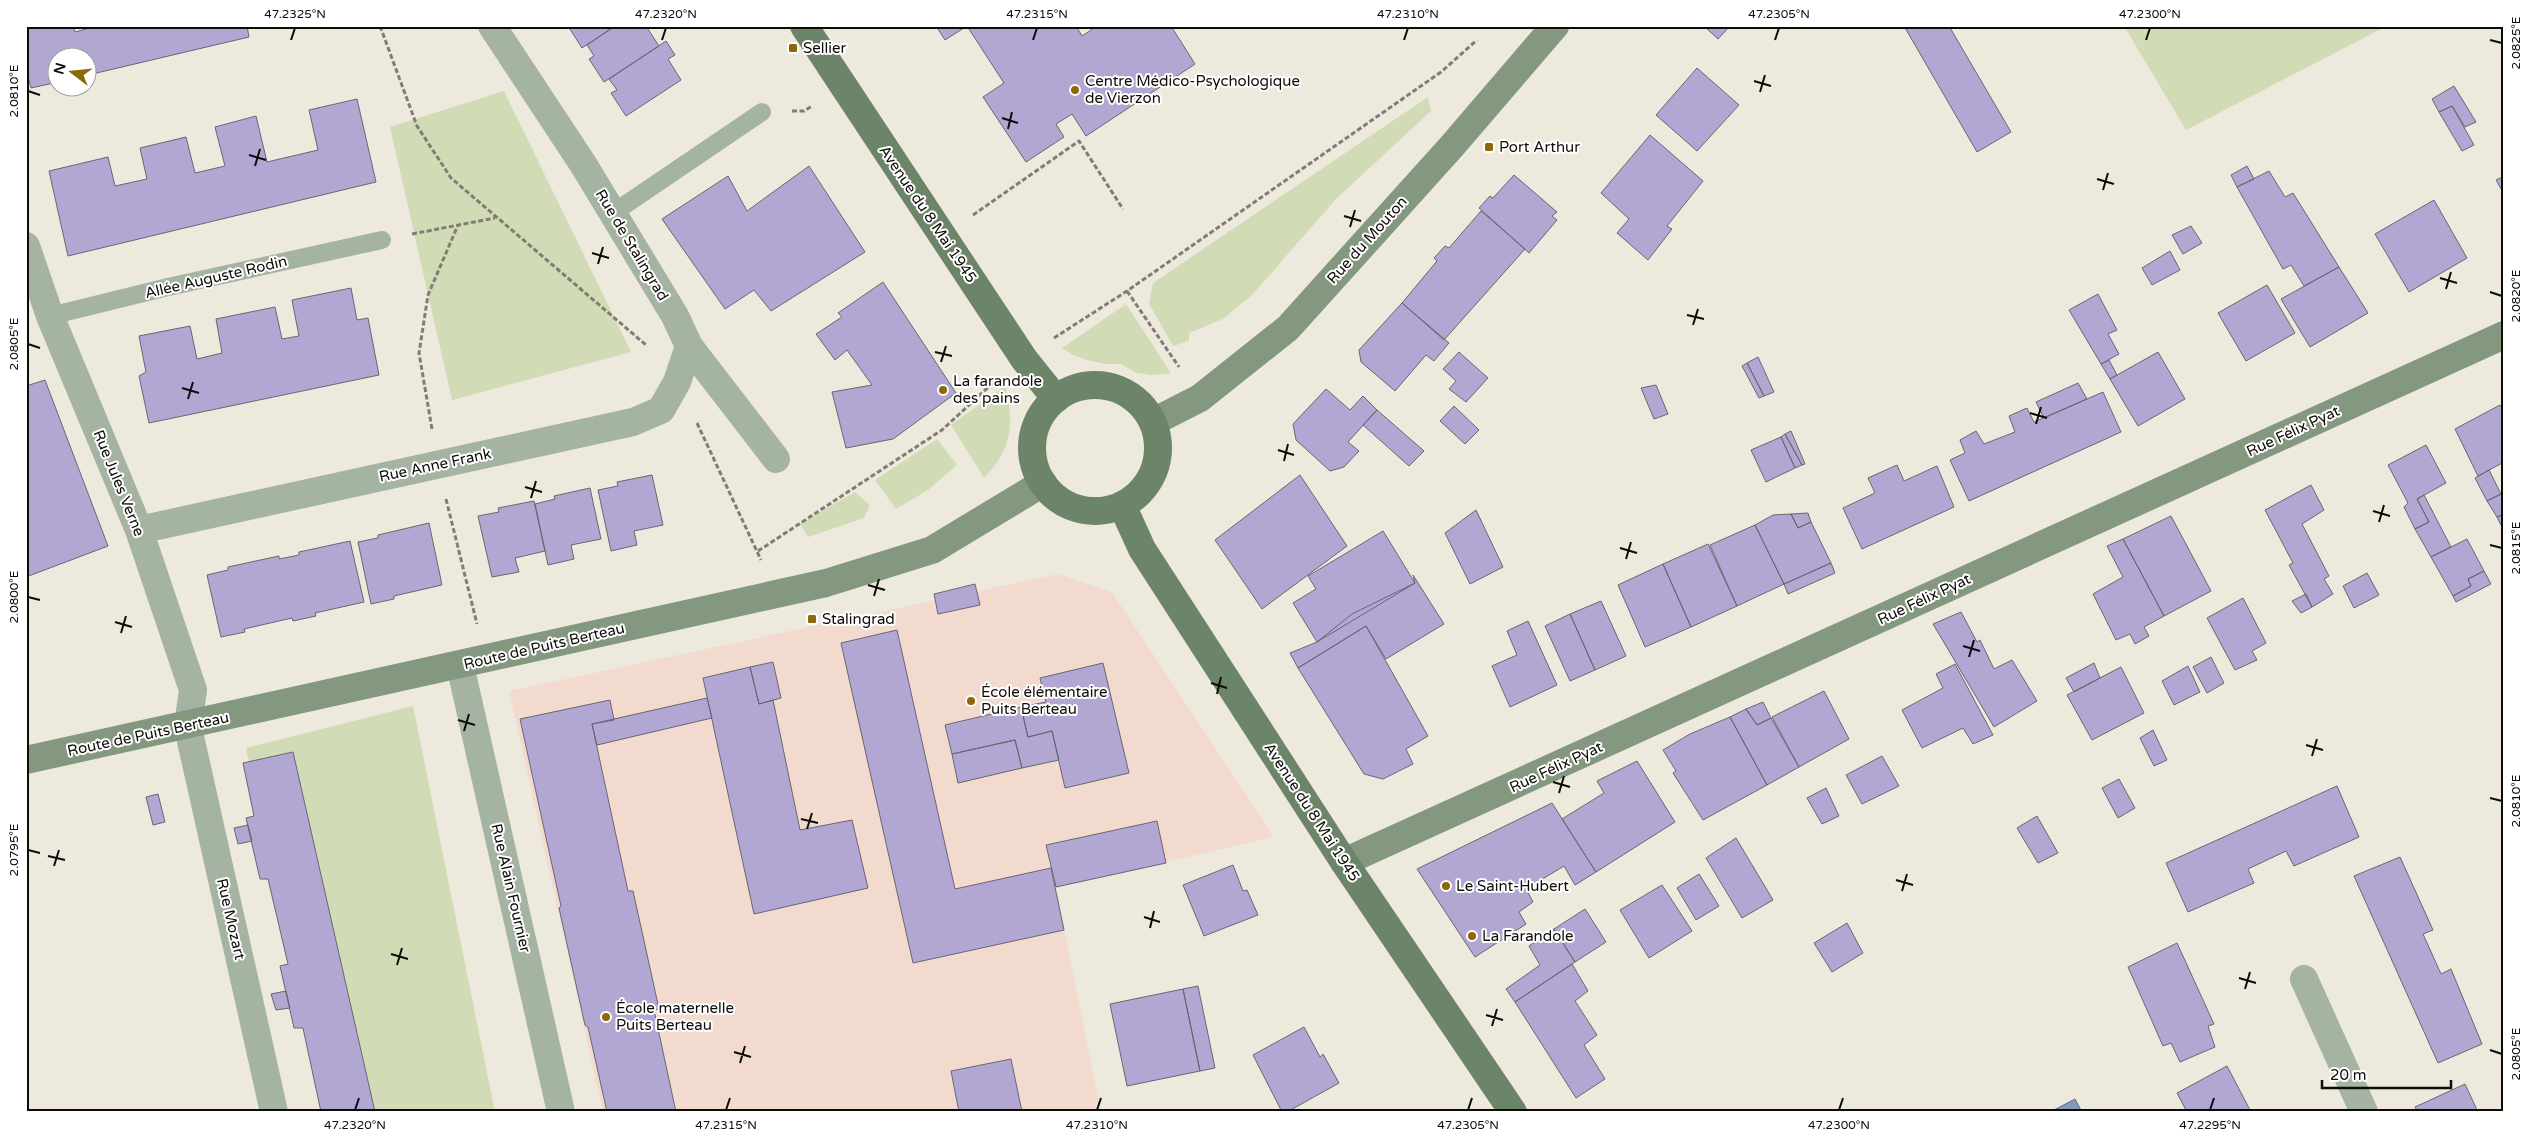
<svg xmlns="http://www.w3.org/2000/svg" width="2530" height="1138" font-family="'Varela Round',sans-serif">
  <style>
    .education { fill: #f2dacf }
    .green { fill: #d1dbb6 }
    .water { fill: #8297bc; stroke: #5f6d86 }
    .building { fill: #b2a7d2; stroke: #686671 }
    .lines { fill: none; stroke-linecap: round; stroke-linejoin: round }
    .path { stroke: #807d75; stroke-width: 3; stroke-dasharray: 5 2.5; stroke-linecap: butt }
    .lane { stroke: #a5b3a2; stroke-width: 18 }
    .street { stroke: #a5b3a2; stroke-width: 28 }
    .secondary { stroke: #849880; stroke-width: 28 }
    .primary { stroke: #6c8467; stroke-width: 28 }
    .ticks { fill: none; stroke: #0e0c08; stroke-width: 2 }
    .poi-dot { fill: #8b6808; stroke: #fff; stroke-width: 2 }
    .labels { text-anchor: middle; dominant-baseline: central; stroke-width: 4; stroke-linejoin: round; paint-order: stroke }
    .poi-label { font-size: 15px; fill: #0e0c08; stroke: #fff; text-anchor: start }
    .street-label { font-size: 15px; fill: #0e0c08; stroke: #fff }
    .neatline { fill: none; stroke: #0e0c08; stroke-width: 2 }
    .ticks-label { font-size: 12px; text-anchor: middle; fill: #0e0c08 }
  </style>
  <rect width="100%" height="100%" fill="#eee9dd"/>
  <path class="education" d="M1058,574L1112,592L1274,837L1056,887L1101,1112H603L509,691Z"/>
  <path class="green" d="M2124,26H2387L2186,130Z
    M504,91L631,352L452,400L390,127Z
    M1428,97L1431,111L1336,199L1252,295L1223,319L1189,333V341L1173,346L1149,304L1153,283Z
    M1126,304L1171,373L1152,375L1136,373L1121,364H1105L1087,360L1073,355L1062,348Z
    M1005,386C1015,424 1012,449 984,478L951,425Z
    M937,439L957,465L928,490L896,509L875,480Z
    M855,492L870,505L864,518L808,537L800,524Z
    M413,706L495,1112H321L246,748Z"/>
  <path class="water" d="M2075,1099L2082,1112H2055L2054,1110Z"/>
  <path class="building" d="M26,26H73L75,32L97,26H247L249,37L88,75V58H58V82L31,88L26,68Z
    M568,26H615L582,48Z
    M615,26H646L659,46L604,82L589,59L594,56L587,45Z
    M936,26H1076L1082,36L1097,26H1171L1195,64L1086,136L1072,114L1056,124L1064,137L1026,162L983,97L1004,83L967,26L945,40Z
    M1704,26H1730L1718,39Z
    M1904,26H1949L2011,132L1977,152Z
    M666,41L675,55L668,59L681,80L626,116L611,93L617,90L609,79Z
    M1697,68L1739,105L1697,151L1656,115Z
    M2454,86L2476,122L2465,127L2452,106L2439,112L2432,99Z
    M357,99L376,182L68,256L49,171L108,157L115,186L147,179L140,148L186,137L195,173L225,166L215,127L256,116L267,162L318,150L309,110Z
    M2452,106L2474,145L2462,151L2439,112Z
    M1650,135L1703,181L1667,226L1672,229L1648,260L1617,233L1629,219L1601,193Z
    M809,166L865,252L771,311L754,290L725,309L662,219L728,176L747,211Z
    M2247,166L2254,179L2237,187L2231,175Z
    M2269,171L2285,197L2293,193L2339,267L2304,286L2291,265L2283,269L2237,187Z
    M1514,175L1557,212L1552,216L1557,220L1529,253L1479,208L1490,196L1493,198Z
    M2504,176V194L2496,180Z
    M2434,200L2467,258L2409,292L2375,234Z
    M1481,211L1525,249L1444,340L1402,303L1437,261L1434,258L1445,246L1449,248Z
    M2191,226L2202,243L2183,254L2172,235Z
    M2170,251L2180,270L2152,285L2142,268Z
    M2339,267L2368,313L2310,347L2281,299Z
    M883,282L956,393L893,439L846,448L832,392L872,385L847,350L835,360L816,334L842,317L838,313Z
    M2267,285L2295,333L2246,361L2218,313Z
    M351,288L357,320L368,318L379,375L149,423L139,376L146,372L139,336L190,326L197,359L222,353L216,319L275,307L282,339L299,336L292,300Z
    M2098,294L2117,330L2108,334L2119,354L2101,364L2069,310Z
    M1402,303L1449,343L1434,361L1426,355L1395,391L1361,362L1359,350Z
    M1459,352L1488,378L1466,402L1449,389L1456,381L1443,369Z
    M2158,352L2185,399L2138,426L2110,379Z
    M1758,357L1774,392L1764,396L1747,363Z
    M2109,360L2117,375L2110,379L2101,364Z
    M1747,363L1764,396L1759,398L1742,366Z
    M45,380L108,546L26,577V386Z
    M2078,383L2087,399L2044,418L2036,402Z
    M1656,385L1668,414L1654,419L1641,388Z
    M1326,389L1350,410L1363,396L1377,410L1348,442L1359,451L1344,467L1330,471L1296,440L1293,424Z
    M2103,392L2121,432L1969,501L1950,460L1965,453L1960,440L1976,431L1984,444L2015,432L2009,416L2027,408L2034,422Z
    M2500,405L2504,412V462L2478,476L2455,429Z
    M1454,406L1479,430L1465,444L1440,421Z
    M1377,410L1424,451L1409,466L1363,425Z
    M1791,431L1805,464L1802,465L1785,434Z
    M1785,434L1802,465L1795,468L1781,437Z
    M1781,437L1795,468L1766,482L1751,450Z
    M2426,445L2446,483L2417,499L2429,522L2415,529L2404,507L2408,503L2388,465Z
    M1897,465L1904,481L1937,466L1954,507L1862,549L1843,508L1875,493L1868,478Z
    M2489,470L2501,494L2487,501L2475,478Z
    M652,475L663,525L634,531L637,545L611,551L598,490L618,486L617,482Z
    M1300,475L1347,546L1262,609L1215,540Z
    M2311,485L2324,510L2302,524L2329,576L2324,579L2333,594L2312,607L2289,565L2293,563L2265,510Z
    M590,488L601,539L571,545L574,559L548,565L535,504L555,499L554,496Z
    M2501,494L2504,498V514L2497,517L2487,501Z
    M2424,495L2451,547L2431,557L2415,529L2429,522L2417,499Z
    M534,501L545,551L515,558L519,572L492,577L478,516L499,512L498,508Z
    M1476,510L1503,567L1470,584L1445,533Z
    M1808,513L1811,522L1798,528L1791,514Z
    M1791,514L1798,528L1811,522L1831,563L1784,584L1755,525L1773,515Z
    M2504,514V531L2497,517Z
    M2171,516L2211,591L2164,616L2123,539Z
    M429,523L442,585L394,596V599L371,604L358,542L378,538V535Z
    M1755,525L1784,584L1737,606L1710,545Z
    M1383,531L1415,583L1317,642L1293,603L1316,589L1308,576Z
    M2123,539L2164,616L2144,627L2149,636L2135,644L2130,634L2116,640L2093,594L2123,577L2107,546Z
    M2467,539L2484,571L2468,579L2471,586L2453,596L2431,557Z
    M350,541L364,602L315,613L316,616L293,621L292,618L244,629L245,632L221,637L207,575L228,570V567L279,556V559L299,555V552Z
    M1708,544L1737,606L1691,627L1663,564Z
    M1831,563L1835,573L1788,594L1784,584Z
    M1663,564L1691,627L1645,647L1618,585Z
    M2484,571L2491,584L2456,602L2453,596L2471,586L2468,579Z
    M2367,573L2379,595L2354,608L2343,586Z
    M1413,575L1444,624L1386,659L1366,626L1298,668L1290,653L1317,642L1352,614L1415,583Z
    M975,584L980,605L938,614L934,594Z
    M2306,594L2312,607L2301,613L2292,601Z
    M2243,598L2266,643L2252,651L2257,660L2235,670L2207,618Z
    M1601,601L1626,656L1595,670L1570,614Z
    M1961,612L1977,642L1980,640L1994,669L2012,660L2037,701L1994,727L1933,624Z
    M1570,614L1595,670L1570,681L1545,626Z
    M1528,621L1557,685L1510,707L1492,666L1517,655L1507,631Z
    M1366,626L1428,736L1406,749L1413,764L1383,779L1364,774L1298,668Z
    M897,630L955,889L1051,868L1064,930L913,963L841,643Z
    M2211,657L2224,683L2207,693L2193,667Z
    M773,662L781,698L759,704L750,667Z
    M1103,663L1129,773L1065,788L1052,731L1028,737L1021,707L1046,702L1040,678Z
    M2094,663L2100,678L2074,692L2066,678Z
    M1955,664L1993,735L1973,744L1963,728L1922,748L1902,710L1943,688L1936,674Z
    M2188,666L2200,692L2174,705L2162,681Z
    M750,667L759,704L773,700L800,830L852,820L868,888L754,914L703,678Z
    M2121,667L2144,713L2092,740L2067,695Z
    M1824,691L1849,739L1799,767L1772,717Z
    M707,698L712,718L597,745L592,724Z
    M610,700L614,720L592,724L628,891H633L659,1009L654,1010L676,1112H607L588,1027L585,1025L559,908L561,906L520,719Z
    M1763,702L1771,718L1757,725L1746,709Z
    M1021,707L1028,737L1052,731L1059,760L1022,768L1015,740L952,754L945,725Z
    M1746,709L1757,725L1771,718L1799,767L1767,785L1730,717Z
    M1730,717L1767,785L1703,820L1673,773L1676,771L1663,750L1690,734Z
    M2153,730L2167,760L2154,766L2140,738Z
    M1015,740L1022,768L958,783L952,754Z
    M293,752L375,1112H321L303,1028H294L280,966L288,964L268,879H260L246,818L254,816L243,763Z
    M1882,756L1899,786L1862,804L1846,775Z
    M1637,761L1675,822L1596,872L1562,819L1604,793L1597,781Z
    M2119,779L2135,808L2118,818L2102,788Z
    M2337,786L2359,837L2294,866L2286,851L2248,869L2254,883L2188,912L2166,863Z
    M1826,788L1839,816L1822,824L1807,798Z
    M158,794L165,822L153,825L146,797Z
    M1552,803L1596,872L1575,885L1564,866L1526,889L1533,902L1519,912L1526,924L1475,957L1417,869Z
    M2037,816L2058,853L2038,863L2017,828Z
    M1157,821L1166,863L1056,887L1046,845Z
    M248,825L252,841L238,844L234,828Z
    M1736,838L1773,900L1742,918L1706,858Z
    M2400,857L2433,930L2423,934L2441,974L2451,969L2482,1044L2438,1063L2354,876Z
    M1233,865L1243,891L1247,890L1258,915L1204,936L1183,885Z
    M1699,874L1719,906L1696,920L1677,888Z
    M1662,885L1692,931L1649,958L1620,910Z
    M1585,909L1606,942L1575,962L1554,929Z
    M1847,923L1863,953L1832,972L1814,943Z
    M1554,929L1575,962L1515,1002L1506,989L1540,965L1529,946Z
    M2177,943L2214,1024L2208,1026L2215,1047L2180,1062L2171,1043L2163,1046L2128,967Z
    M1572,964L1588,991L1575,1001L1597,1035L1584,1045L1605,1079L1576,1098L1515,1002Z
    M1198,986L1215,1068L1200,1071L1183,989Z
    M1183,989L1200,1071L1127,1086L1110,1004Z
    M286,991L290,1008L276,1010L271,994Z
    M1304,1027L1320,1057L1323,1054L1339,1083L1287,1112H1282L1253,1055Z
    M1011,1059L1022,1112H959L951,1071Z
    M2227,1066L2251,1112H2187L2177,1093Z
    M2465,1084L2478,1112H2418L2415,1107Z"/>
  <g class="lines">
    <path class="path" d="M380,26L417,126L451,178L646,345
      M792,111H804L812,106
      M973,215L1079,141L1123,209
      M412,234L495,218
      M1127,291L1179,367
      M1054,338L1127,291L1441,72L1477,40
      M697,423L761,560
      M432,429L419,353L428,295L458,225
      M446,499L477,624
      M758,551L942,430L995,381"/>
    <path class="lane" d="M613,213L762,112
      M50,316L168,287L382,240"/>
    <path class="street" d="M492,26L583,164L675,316L689,346L776,459
      M26,246L50,316L139,530L193,690L188,726L191,741L274,1112
      M139,530L633,422L661,410L677,382L689,346
      M460,665L561,1112
      M2304,979L2364,1112"/>
    <path class="secondary" d="M1153,422L1200,398L1288,328L1452,146L1555,26
      M26,760L826,583L932,550L1043,483
      M1344,862L2504,335"/>
    <path class="primary" d="M804,26L1024,359L1056,399
      M1032 448a63 63 0 1 1 126 0a63 63 0 1 1-126 0Z
      M1122,505L1142,549L1344,862L1513,1112"/>
  </g>
  <path class="ticks" d="M291,40L295,28M662,40L666,28M1033,40L1037,28M1404,40L1408,28M1775,40L1779,28M2146,40L2150,28M2490,40L2502,43M1754,81L1771,86M28,91L40,95M1760,92L1765,75M1002,118L1018,123M1008,129L1012,112M249,155L266,160M255,166L260,149M2097,179L2114,184M2103,190L2108,173M1344,216L1361,221M1350,227L1355,210M592,253L609,258M598,264L603,247M2440,278L2457,283M2446,289L2451,272M2490,292L2502,296M1687,315L1704,319M1693,325L1698,309M28,344L40,348M935,352L952,356M941,362L946,346M182,388L199,393M188,399L193,382M2030,413L2047,418M2036,424L2041,407M1278,450L1294,455M1284,461L1288,444M525,487L542,492M531,498L536,481M2373,511L2390,516M2379,522L2384,505M2490,545L2502,548M1620,548L1637,553M1626,559L1631,542M868,585L885,590M874,596L879,579M28,597L40,600M115,622L132,627M121,633L126,616M1963,646L1980,651M1969,657L1974,640M1211,683L1227,688M1217,694L1221,677M458,720L475,725M464,731L469,714M2306,745L2323,750M2312,756L2317,739M1553,782L1570,787M1559,793L1564,776M2490,798L2502,801M801,819L818,823M807,829L812,813M28,850L40,853M48,856L65,860M54,866L59,850M1896,880L1913,885M1902,891L1907,874M1144,917L1160,922M1150,928L1154,911M391,954L408,959M397,965L402,948M2239,978L2256,983M2245,989L2250,972M1486,1015L1503,1020M1492,1026L1497,1009M2490,1050L2502,1054M734,1052L751,1057M740,1063L745,1046M355,1110L359,1098M726,1110L730,1098M1097,1110L1101,1098M1468,1110L1472,1098M1839,1110L1843,1098M2210,1110L2214,1098"/>
  <g class="poi-dot">
    <rect x="788" y="43" width="10" height="10" rx="2.5"/>
    <circle cx="1075" cy="90" r="5"/>
    <rect x="1484" y="142" width="10" height="10" rx="2.5"/>
    <circle cx="943" cy="390" r="5"/>
    <rect x="807" y="614" width="10" height="10" rx="2.5"/>
    <circle cx="971" cy="701" r="5"/>
    <circle cx="1446" cy="886" r="5"/>
    <circle cx="1472" cy="936" r="5"/>
    <circle cx="606" cy="1017" r="5"/>
  </g>
  <g class="labels">
    <g class="poi-label">
      <text x="803" y="48">Sellier</text>
      <text x="1085" y="81">Centre Médico-Psychologique<tspan x="1085" dy="17">de Vierzon</tspan></text>
      <text x="1499" y="147">Port Arthur</text>
      <text x="953" y="381">La farandole<tspan x="953" dy="17">des pains</tspan></text>
      <text x="822" y="619">Stalingrad</text>
      <text x="981" y="692">École élémentaire<tspan x="981" dy="17">Puits Berteau</tspan></text>
      <text x="1456" y="886">Le Saint-Hubert</text>
      <text x="1482" y="936">La Farandole</text>
      <text x="616" y="1008">École maternelle<tspan x="616" dy="17">Puits Berteau</tspan></text>
    </g>
    <g class="street-label">
      <text transform="translate(928 214) rotate(56)">Avenue du 8 Mai 1945</text>
      <text transform="translate(1367 240) rotate(-48)">Rue du Mouton</text>
      <text transform="translate(632 245) rotate(59)">Rue de Stalingrad</text>
      <text transform="translate(216 277) rotate(-13)">Allée Auguste Rodin</text>
      <text transform="translate(2293 431) rotate(-25)">Rue Félix Pyat</text>
      <text transform="translate(435 465) rotate(-12)">Rue Anne Frank</text>
      <text transform="translate(119 483) rotate(68)">Rue Jules Verne</text>
      <text transform="translate(1924 599) rotate(-25)">Rue Félix Pyat</text>
      <text transform="translate(544 646) rotate(-13)">Route de Puits Berteau</text>
      <text transform="translate(148 734) rotate(-12)">Route de Puits Berteau</text>
      <text transform="translate(1556 767) rotate(-25)">Rue Félix Pyat</text>
      <text transform="translate(1312 812) rotate(57)">Avenue du 8 Mai 1945</text>
      <text transform="translate(511 888) rotate(77)">Rue Alain Fournier</text>
      <text transform="translate(231 919) rotate(77)">Rue Mozart</text>
    </g>
  </g>
  <rect width="2530" height="1138" fill="none" stroke="#ffffff" stroke-width="55"/>
  <g transform="translate(72 72) rotate(286)"><circle r="24" fill="#ffffff" stroke="#9f9e9c"/>
  <path d="M0-4L9 19L0 12L-9 19Z" fill="#8b6808"/>
  <text y="-8" font-size="14" font-weight="bold" text-anchor="middle" fill="#0e0c08">N</text>
  </g>
  <path d="M2322 1080v8h129v-8" fill="none" stroke="#0e0c08" stroke-width="2.5"/>
  <text x="2330" y="1080" font-size="15" fill="#0e0c08" stroke="#ffffff" stroke-width="4" paint-order="stroke">20 m</text>
  <rect x="28" y="28" width="2474" height="1082" class="neatline"/>
  <g class="ticks-label">
    <text x="295" y="18">47.2325°N</text>
    <text x="666" y="18">47.2320°N</text>
    <text x="1037" y="18">47.2315°N</text>
    <text x="1408" y="18">47.2310°N</text>
    <text x="1779" y="18">47.2305°N</text>
    <text x="2150" y="18">47.2300°N</text>
    <text transform="translate(2516 43) rotate(-90)" y="4">2.0825°E</text>
    <text transform="translate(14 91) rotate(-90)" y="4">2.0810°E</text>
    <text transform="translate(2516 296) rotate(-90)" y="4">2.0820°E</text>
    <text transform="translate(14 344) rotate(-90)" y="4">2.0805°E</text>
    <text transform="translate(2516 548) rotate(-90)" y="4">2.0815°E</text>
    <text transform="translate(14 597) rotate(-90)" y="4">2.0800°E</text>
    <text transform="translate(2516 801) rotate(-90)" y="4">2.0810°E</text>
    <text transform="translate(14 850) rotate(-90)" y="4">2.0795°E</text>
    <text transform="translate(2516 1054) rotate(-90)" y="4">2.0805°E</text>
    <text x="355" y="1129">47.2320°N</text>
    <text x="726" y="1129">47.2315°N</text>
    <text x="1097" y="1129">47.2310°N</text>
    <text x="1468" y="1129">47.2305°N</text>
    <text x="1839" y="1129">47.2300°N</text>
    <text x="2210" y="1129">47.2295°N</text>
  </g>
</svg>
